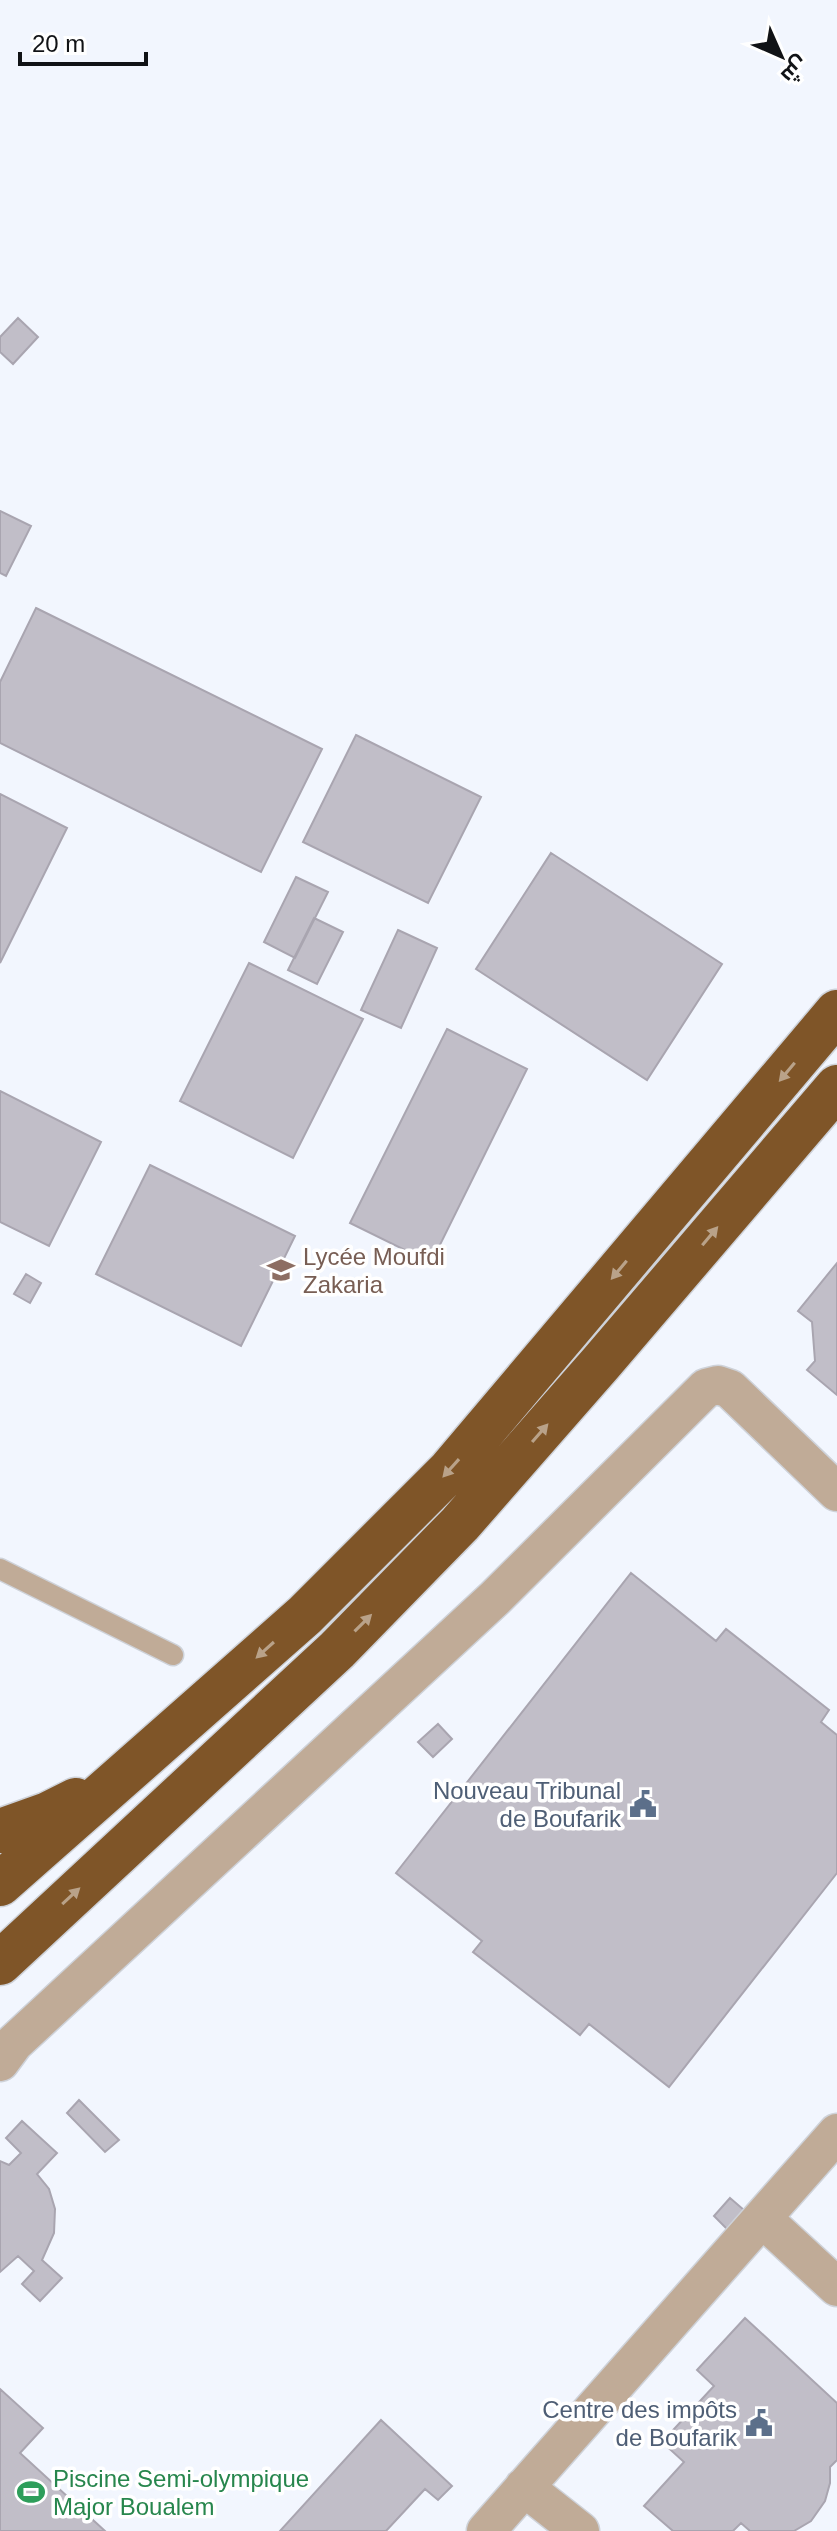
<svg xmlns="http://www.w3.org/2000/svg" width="837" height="2531" font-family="Arial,Cairo,sans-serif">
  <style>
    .building { fill: #c1bec8; stroke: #a9a5b0; stroke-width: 2 }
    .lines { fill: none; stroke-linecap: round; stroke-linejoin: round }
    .lane-casing { stroke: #ced2d9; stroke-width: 23 }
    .street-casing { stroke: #ced2d9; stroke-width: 41 }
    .highway-casing { stroke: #ced2d9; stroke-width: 47 }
    .lane { stroke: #c0ab97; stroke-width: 20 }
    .street { stroke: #c0ab97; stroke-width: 38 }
    .highway { stroke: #7f5528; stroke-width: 44 }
    .oneway { fill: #b9a289 }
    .labels { text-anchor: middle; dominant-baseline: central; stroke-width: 7; stroke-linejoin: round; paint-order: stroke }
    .education-label { font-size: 24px; fill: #785e54; stroke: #fff; text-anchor: start }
    .service-label { font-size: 24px; fill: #4e5e75; stroke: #fff; text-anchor: end }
    .leisure-label { font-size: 24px; fill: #27864d; stroke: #fff; text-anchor: start }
  </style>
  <rect width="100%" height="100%" fill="#f2f6fe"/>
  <path class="building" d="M18,318L38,337L13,364L0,352V337Z
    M0,511L31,526L6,576L0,573Z
    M36,608L322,749L261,872L0,743V682Z
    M356,735L481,797L428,903L303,842Z
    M0,794L67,828L0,963Z
    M551,853L722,964L647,1080L476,969Z
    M296,877L328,892L295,958L264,942Z
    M314,918L343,932L317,984L288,970Z
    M398,930L437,948L401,1028L361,1010Z
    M249,963L363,1019L293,1158L180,1101Z
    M447,1029L527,1069L431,1263L350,1223Z
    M0,1091L101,1142L49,1246L0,1222Z
    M150,1165L295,1236L241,1346L96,1274Z
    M837,1263V1395L807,1370L815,1361L812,1322L798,1311Z
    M26,1274L41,1283L30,1303L14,1294Z
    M631,1573L716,1641L726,1629L829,1710L821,1722L837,1735V1873L669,2087L589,2024L580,2035L473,1952L482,1941L396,1873Z
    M438,1724L452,1739L433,1757L418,1742Z
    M79,2100L119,2140L105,2152L67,2113Z
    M22,2121L57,2153L37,2174L49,2189L55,2209L54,2233L42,2260L62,2278L40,2301L22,2284L34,2271L18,2256L0,2272V2161L9,2165L21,2153L6,2138Z
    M730,2198L744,2210L727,2229L714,2216Z
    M745,2318L837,2403V2460L830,2467V2483L825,2501L811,2521L794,2531H750L741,2523L733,2531H673L644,2506L684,2462L662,2442L714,2386L697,2370Z
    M0,2389L43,2428L20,2453L105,2531H0Z
    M381,2420L452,2486L438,2500L425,2489L386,2531H280Z"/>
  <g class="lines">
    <g class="lane-casing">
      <path id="lane" d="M0,1569L173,1655"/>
    </g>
    <g class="street-casing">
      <path id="street" d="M0,2062L14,2043L495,1598L706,1388L718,1385L730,1389L837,1492
        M762,2218L837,2287
        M524,2487L580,2531
        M486,2531L837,2133"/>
    </g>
    <g class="highway-casing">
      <path id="highway" d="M0,1831L48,1814L76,1800
        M0,1884L305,1615L450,1470L837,1012
        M0,1963L337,1650L460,1524L601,1363L837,1087"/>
    </g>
    <use href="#lane" class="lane"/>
    <use href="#street" class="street"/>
    <use href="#highway" class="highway"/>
  </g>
  <defs><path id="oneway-solid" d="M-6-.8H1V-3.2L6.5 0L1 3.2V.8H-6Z" transform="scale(2)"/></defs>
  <g class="oneway">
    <use href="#oneway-solid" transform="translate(787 1072) rotate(130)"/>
    <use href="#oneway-solid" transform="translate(710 1236) rotate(-50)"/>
    <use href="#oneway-solid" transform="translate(619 1270) rotate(130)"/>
    <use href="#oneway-solid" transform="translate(540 1433) rotate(-49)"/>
    <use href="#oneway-solid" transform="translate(451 1468) rotate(132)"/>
    <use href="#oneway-solid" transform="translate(363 1623) rotate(-45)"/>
    <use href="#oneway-solid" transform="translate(265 1650) rotate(138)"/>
    <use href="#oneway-solid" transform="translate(71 1896) rotate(-43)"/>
  </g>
  <defs>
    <g id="school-bare" transform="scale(2.16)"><path d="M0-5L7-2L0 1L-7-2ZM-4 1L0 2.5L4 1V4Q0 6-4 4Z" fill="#8d6e63" stroke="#fff" stroke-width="2.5" paint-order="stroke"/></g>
    <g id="civic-bare" transform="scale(2.16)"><path d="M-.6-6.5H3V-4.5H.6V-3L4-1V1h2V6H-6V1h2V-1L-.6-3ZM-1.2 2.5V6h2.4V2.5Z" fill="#5c6f8a" stroke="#fff" stroke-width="2.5" paint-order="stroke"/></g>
    <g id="stadium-bare" transform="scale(2.16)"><path d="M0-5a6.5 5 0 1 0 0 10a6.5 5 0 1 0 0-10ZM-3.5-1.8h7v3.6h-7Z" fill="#2e9e5b" stroke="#fff" stroke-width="2.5" paint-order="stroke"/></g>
  </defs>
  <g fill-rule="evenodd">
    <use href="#school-bare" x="281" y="1270"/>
    <use href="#civic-bare" x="643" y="1804"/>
    <use href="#civic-bare" x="759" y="2423"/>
    <use href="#stadium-bare" x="31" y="2492"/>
  </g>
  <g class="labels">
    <g class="education-label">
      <text x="303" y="1256">Lycée Moufdi<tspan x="303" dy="28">Zakaria</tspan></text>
    </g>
    <g class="service-label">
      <text x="621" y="1790">Nouveau Tribunal<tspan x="621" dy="28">de Boufarik</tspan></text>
      <text x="737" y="2409">Centre des impôts<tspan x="737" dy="28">de Boufarik</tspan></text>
    </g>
    <g class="leisure-label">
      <text x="53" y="2478">Piscine Semi-olympique<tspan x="53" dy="28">Major Boualem</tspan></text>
    </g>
  </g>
  <g transform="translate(781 56) rotate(135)" stroke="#ffffff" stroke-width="6" paint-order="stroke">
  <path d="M0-6L14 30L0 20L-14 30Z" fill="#111316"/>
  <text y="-12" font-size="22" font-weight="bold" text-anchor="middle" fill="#111316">ش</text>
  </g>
  <path d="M20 52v12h126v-12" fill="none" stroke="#111316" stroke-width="4"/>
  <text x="32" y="52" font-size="24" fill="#111316" stroke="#ffffff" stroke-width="6" paint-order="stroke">20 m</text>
</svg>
